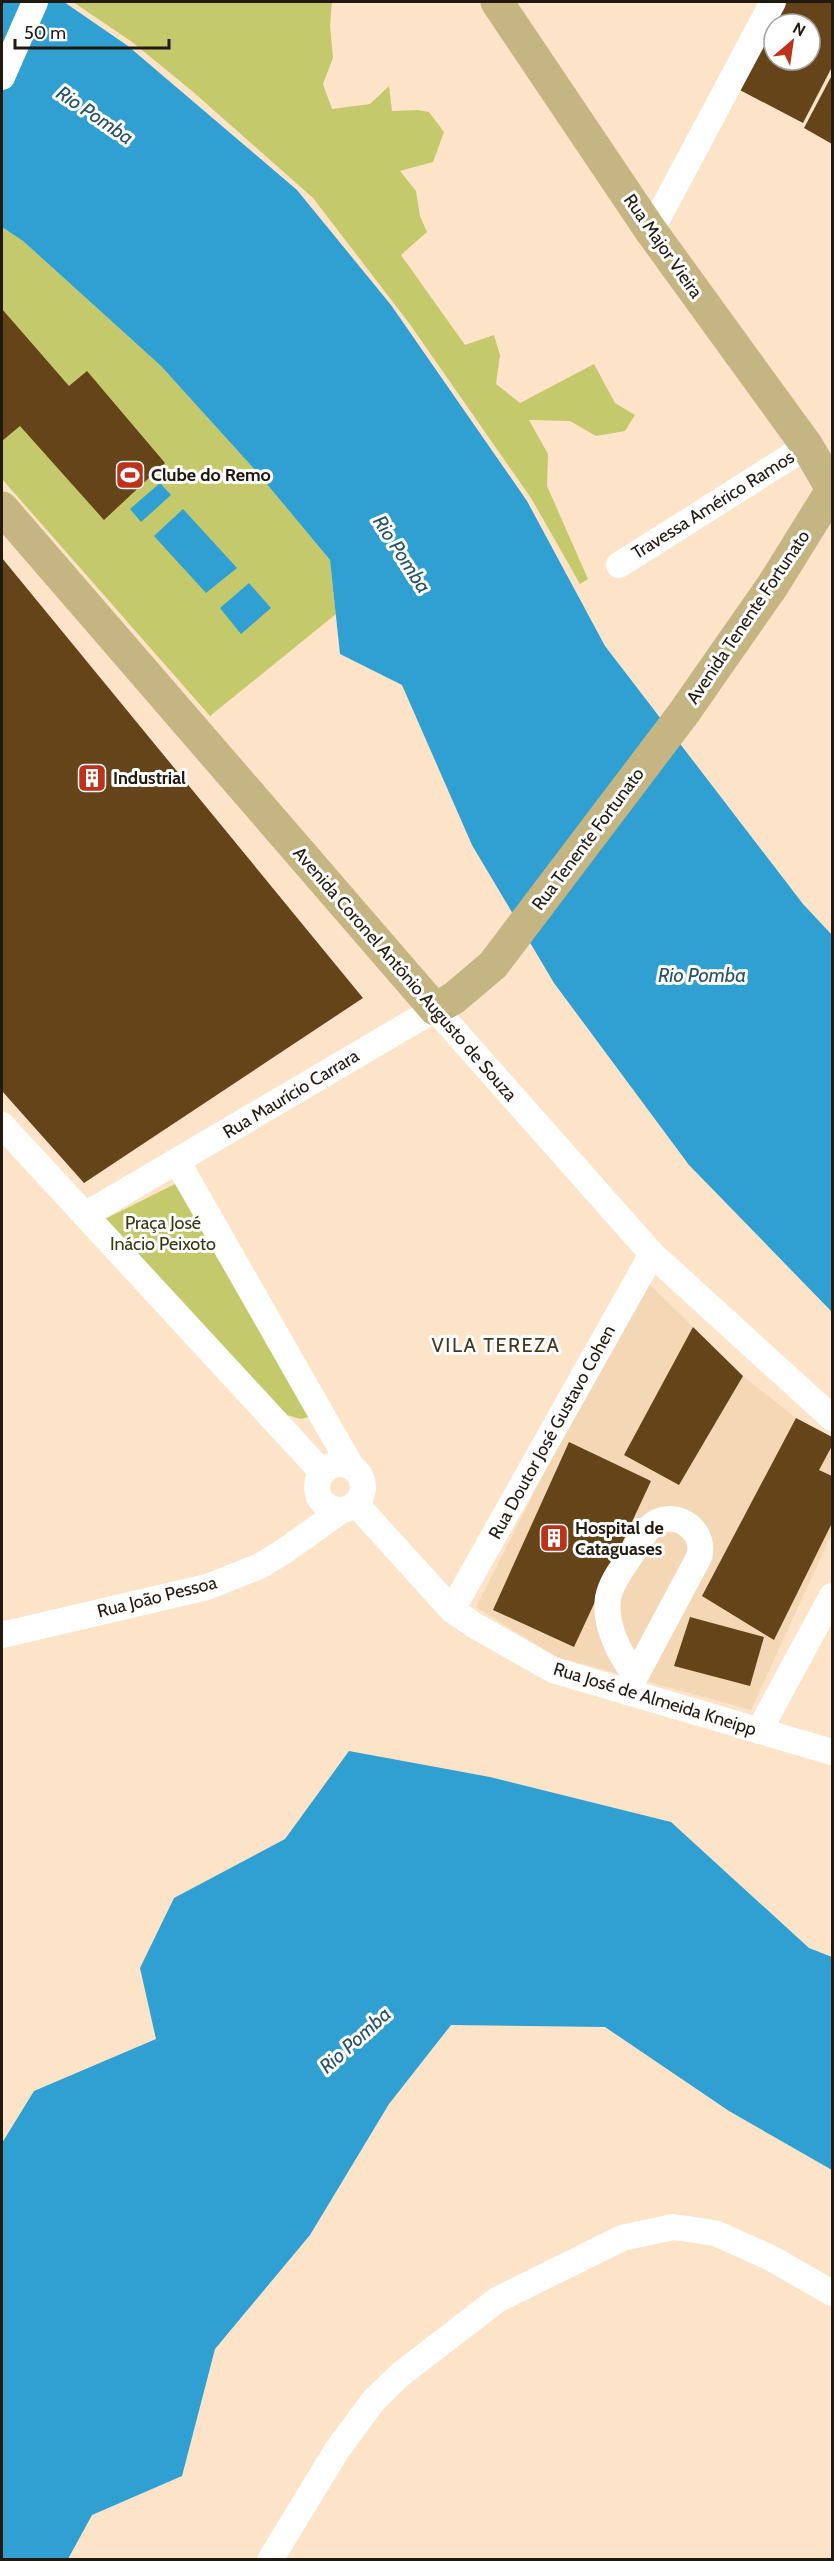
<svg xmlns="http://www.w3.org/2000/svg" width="834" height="2561" font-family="Cabin,sans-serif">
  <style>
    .built { fill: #f4d7b4 }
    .green { fill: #c4ca6b }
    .water { fill: #2fa0d1 }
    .building { fill: #65441a; fill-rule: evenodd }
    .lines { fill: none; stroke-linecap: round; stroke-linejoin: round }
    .minor { stroke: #fff; stroke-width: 26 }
    .major { stroke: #c5b582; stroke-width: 33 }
    .labels { text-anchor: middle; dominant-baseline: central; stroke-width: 6; stroke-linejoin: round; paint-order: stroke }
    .street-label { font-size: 18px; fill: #22190f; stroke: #fff }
    .poi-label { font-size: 18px; font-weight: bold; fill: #22190f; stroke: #fff; text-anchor: start }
    .park-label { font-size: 18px; fill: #36380f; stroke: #fff }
    .water-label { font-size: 20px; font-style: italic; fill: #265268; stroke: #fff }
    .neighbourhood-label { font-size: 20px; letter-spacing: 1.5px; fill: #49361e; stroke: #fff }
  </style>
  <rect width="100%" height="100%" fill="#fde4c8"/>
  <path class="built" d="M643,1278L743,1376L796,1418L832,1437V1533L751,1710L557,1657L476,1607Z"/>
  <path class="green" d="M73,2H332L330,25L333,58L323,84L332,109L370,104L389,86L392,111L418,110L429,112L444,132L433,162L400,171L416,191L420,216L427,232L401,255L465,345L494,335L500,355L496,384L520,403L594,364L615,403L635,415L625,431L596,436L570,421L529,420L548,454L547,486L588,579L580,584L531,498L409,323L313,198L192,91L132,42Z
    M2,227L23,241L161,366L256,471L330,560L336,614L210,716L2,479Z
    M175,1184L315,1415L301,1419L283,1414L103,1220Z"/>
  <path class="water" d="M2,2H64L128,46L297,190L391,305L527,501L605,646L803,904L832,935V1312L689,1165L554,983L472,845L402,685L340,654L330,560L256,471L161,366L23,241L2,227Z
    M160,483L171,495L141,522L130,509Z
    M183,509L237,568L206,593L154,536Z
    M249,583L271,608L241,634L220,608Z
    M349,1751L490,1777L671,1822L809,1948L832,1957V2170L729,2111L605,2027L451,2025L389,2104L310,2235L215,2349L182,2476L92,2515L68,2559H2V2143L34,2091L156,2039L140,1968L174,1898L285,1839Z"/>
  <path class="building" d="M784,2H832V67L803,123L736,88ZM774,24H810V60H774Z
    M832,75V144L804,128Z
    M2,309L69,386L87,371L165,463L104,520L20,426L2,441Z
    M2,558L363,998L84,1183L2,1091Z
    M693,1327L743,1376L679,1485L624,1455Z
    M796,1418L832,1437V1446L819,1470L832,1476V1523L774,1640L702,1596Z
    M569,1442L651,1481L574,1647L493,1610Z
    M690,1617L764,1637L750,1686L674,1666Z"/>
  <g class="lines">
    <path class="minor" d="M2,77L35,2
      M651,231L773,2
      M619,565L807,446
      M2,1125L322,1472
      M177,1161L351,1466
      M85,1215L435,1009L652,1254L832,1418
      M317 1487a23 23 0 1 1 46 0a23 23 0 1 1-46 0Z
      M356,1504L452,1610L474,1625L553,1670L832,1752
      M452,1610L652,1254
      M2,1635L207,1587L260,1566L283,1552L342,1510
      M627,1692L699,1557C706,1535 684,1514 662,1520C648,1524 641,1539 634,1550C625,1565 611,1581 608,1598C604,1625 620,1655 635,1675
      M759,1731L832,1596
      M270,2560L337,2450L374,2400L401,2374L497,2300L622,2238L673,2227L715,2233L771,2258L832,2293"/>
    <path class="major" d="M497,2L651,231L807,446L832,489
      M2,508L435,1009L454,998L493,965L683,714L773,585L832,490"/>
  </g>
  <defs>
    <g id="stadium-square" transform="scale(1.5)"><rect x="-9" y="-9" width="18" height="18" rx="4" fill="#bd321b" stroke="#fff"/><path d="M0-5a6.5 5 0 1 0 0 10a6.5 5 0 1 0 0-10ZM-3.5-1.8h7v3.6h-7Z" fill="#fff"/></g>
    <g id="building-square" transform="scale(1.5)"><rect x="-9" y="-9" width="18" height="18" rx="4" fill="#bd321b" stroke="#fff"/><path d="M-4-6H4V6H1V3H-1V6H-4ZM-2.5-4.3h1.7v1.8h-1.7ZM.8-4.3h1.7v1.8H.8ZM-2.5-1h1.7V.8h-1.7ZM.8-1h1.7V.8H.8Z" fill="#fff"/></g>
  </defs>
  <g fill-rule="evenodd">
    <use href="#stadium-square" x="130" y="475"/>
    <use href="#building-square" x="92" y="778"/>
    <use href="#building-square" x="554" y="1538"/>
  </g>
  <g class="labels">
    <g class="street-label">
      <text transform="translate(663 246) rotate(55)">Rua Major Vieira</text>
      <text transform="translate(713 505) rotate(-32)">Travessa Américo Ramos</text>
      <text transform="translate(748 617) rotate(-56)">Avenida Tenente Fortunato</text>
      <text transform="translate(588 839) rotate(-53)">Rua Tenente Fortunato</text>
      <text transform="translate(405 974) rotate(49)">Avenida Coronel Antônio Augusto de Souza</text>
      <text transform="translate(291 1094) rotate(-31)">Rua Maurício Carrara</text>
      <text transform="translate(552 1432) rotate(-61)">Rua Doutor José Gustavo Cohen</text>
      <text transform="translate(157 1597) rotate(-14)">Rua João Pessoa</text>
      <text transform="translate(655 1699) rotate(17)">Rua José de Almeida Kneipp</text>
    </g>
    <g class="poi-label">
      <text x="151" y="475">Clube do Remo</text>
      <text x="113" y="778">Industrial</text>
      <text x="575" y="1528">Hospital de<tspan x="575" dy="21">Cataguases</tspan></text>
    </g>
    <g class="park-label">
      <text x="163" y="1223">Praça José<tspan x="163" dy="21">Inácio Peixoto</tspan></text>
    </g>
    <g class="water-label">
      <text transform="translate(95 115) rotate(34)">Rio Pomba</text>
      <text transform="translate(402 554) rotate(57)">Rio Pomba</text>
      <text x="702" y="975">Rio Pomba</text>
      <text transform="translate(355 2040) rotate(-42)">Rio Pomba</text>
    </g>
    <g class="neighbourhood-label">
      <text x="496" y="1345">VILA TEREZA</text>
    </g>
  </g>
  <rect width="834" height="2561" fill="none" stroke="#22190f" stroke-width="6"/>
  <g transform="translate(792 42) rotate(29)"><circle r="28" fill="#ffffff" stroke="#a7a39f" stroke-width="1.5"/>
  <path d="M0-4.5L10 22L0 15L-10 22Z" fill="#bd321b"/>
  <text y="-9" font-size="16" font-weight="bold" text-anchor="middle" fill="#22190f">N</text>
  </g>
  <path d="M15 39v9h154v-9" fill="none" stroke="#22190f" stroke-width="3"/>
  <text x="24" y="39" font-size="18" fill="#22190f" stroke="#ffffff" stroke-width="4.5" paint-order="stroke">50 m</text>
</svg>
